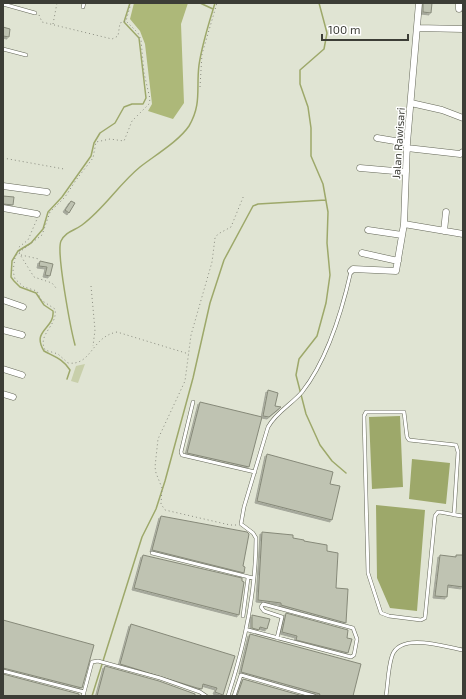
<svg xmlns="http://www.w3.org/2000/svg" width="466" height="699" font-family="'Exo 2',sans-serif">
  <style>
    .green { fill: #c8cfaa }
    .forest { fill: #adb879 }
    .water { fill: #9da86a }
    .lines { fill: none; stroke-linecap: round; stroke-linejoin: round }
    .stream { stroke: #9da86a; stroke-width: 1.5 }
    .building { fill: #bfc3b2; stroke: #868979; filter: url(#shadow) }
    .service-casing { stroke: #646758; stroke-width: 4 }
    .minor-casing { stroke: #646758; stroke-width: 7 }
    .path { stroke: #8a8c80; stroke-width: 1; stroke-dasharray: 1 3; stroke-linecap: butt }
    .service { stroke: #fff; stroke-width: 3 }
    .minor { stroke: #fff; stroke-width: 6 }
    .labels { text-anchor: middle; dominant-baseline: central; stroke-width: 3; stroke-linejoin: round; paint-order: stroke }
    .street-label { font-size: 11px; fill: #3c3d36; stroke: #fff }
  </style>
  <defs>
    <filter id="shadow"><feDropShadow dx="-2" dy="2" stdDeviation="0" flood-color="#0004"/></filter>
  </defs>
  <rect width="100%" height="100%" fill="#e0e4d3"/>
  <path class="green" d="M85,364L78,383L71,381L76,366Z"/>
  <path class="forest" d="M134,3H188L181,24L184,103L173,119L148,111L152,104L145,44L140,31L130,19Z"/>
  <path class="water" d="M400,416L403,487L372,489L369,417Z
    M412,459L450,463L446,504L409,499Z
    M376,505L425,510L417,611L390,608L377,578Z"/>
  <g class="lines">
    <path class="stream" d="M200,3L213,9
      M319,3L327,33L324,49L300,70V84L308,107L311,128V156L323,184L328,212L327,243L330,275L326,303L317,336L299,359L296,375L306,414L320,445L332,461L346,473
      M75,345C71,330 56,252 61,241C66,231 74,231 82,225C104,209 119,184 140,167C154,156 179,141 189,126C202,104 196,88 199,65C202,44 209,23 215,3
      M67,379L70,370C63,359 55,357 44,351C31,330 55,329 53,311L44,305L36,293L20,287L14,281L11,277L12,261L18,251L31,243L43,229L48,212L62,197L91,156L94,143L100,133L115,123L124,107L132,104H143L146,98L139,38L124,22L130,3
      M92,696L142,537L156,509L165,481L193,378L210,303L224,260L253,206L258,204L326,200"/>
  </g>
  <path class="building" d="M423,3H432L431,13L423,12Z
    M3,27L10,29L9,37L3,36Z
    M3,196L14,197L13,205L3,204Z
    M71,201L75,203L69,213L65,210Z
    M40,261L53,264L50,276L45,275L47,267L39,266Z
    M268,390L278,393L275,406L281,407L269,417L263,416Z
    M200,402L262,417L249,467L187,453Z
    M267,454L333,472L330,484L340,486L332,520L257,501Z
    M161,516L247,532L249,534L243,566L245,567L244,573L152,550Z
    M262,532L293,535V538L304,540V541L327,545V551L338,553L336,588L348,589L346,623L288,607L281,605V603L258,600Z
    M143,555L242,578V581L244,582L239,615L134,588Z
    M440,555L456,557V555H463V587L448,585L447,597L435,596Z
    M286,613L348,630L347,638L352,639L348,653L296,640L297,636L282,632Z
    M252,615L270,619L267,629L260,627L259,630L252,628Z
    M3,620L94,645L82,688L3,668Z
    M131,624L235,656L223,695L215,692L217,688L203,684L202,689L197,688L120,664Z
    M250,634L361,664L353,696H319L320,694L241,672Z
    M105,666L159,681L195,694V696H97Z
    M3,674L79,694V696H3Z
    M243,679L303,696H237Z"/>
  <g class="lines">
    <g class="service-casing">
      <path id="service" d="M3,4L35,13
        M83,7L84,3
        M3,49L26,55
        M193,402L181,452L182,455L255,472
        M454,515L458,452L456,445L409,440L407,437L404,412H366L364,416L368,573L381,613L389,616L421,620L425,618L435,516L438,512C447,513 455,515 463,516
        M152,553L253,578
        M243,616L248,578
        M248,630L351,657L354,655L357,639L353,628L263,604L261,607L264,611L282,617L277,638
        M3,671L84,692
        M83,696L92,662L98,661L160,678L200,692L206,696
        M228,696C245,644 256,593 256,538L253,533L241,524L244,507L268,427C276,412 292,404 302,392C328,359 342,311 351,271
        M234,696L241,675L314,696
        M386,696C388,683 388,668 392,656C400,632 445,647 463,650"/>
    </g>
    <g class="minor-casing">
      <path id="minor" d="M419,3L407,143L404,224L463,234
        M459,9V3
        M417,28L463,29
        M411,103L442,110L463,118
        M377,138L407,143
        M407,148L460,154L463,152
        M360,168L406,172
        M3,186L47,192
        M3,208L37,214
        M368,230L402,235
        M444,231L446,212
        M362,253L398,261
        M351,271L353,269L396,271L404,224
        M3,300L23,307
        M3,330L22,335
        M3,369L22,375
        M3,394L13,397"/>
    </g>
    <path class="path" d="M131,3L126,21L138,33L141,40L144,73L150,99L149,104L132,121L124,141L110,139L96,142L93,158L76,180L65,197L50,212L42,235L17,254L15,258L13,271L15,279L24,287L37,291L41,300L55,309C58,326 37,334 45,350L58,354L68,363C92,366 91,337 117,332L189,354
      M39,15L42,22L112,39L118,36L120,23L126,21
      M53,24L57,3
      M200,87L202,54L217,3
      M3,158L64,169
      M20,251L19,247L28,240L37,219
      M19,253L34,277L52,283L56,288
      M21,255L39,259
      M91,286L95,330L93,346
      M236,525H230L165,510L161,504L162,488L156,473L155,467L158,439L185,381L191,335L212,262L215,238L218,234L231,227L244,195"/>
    <use href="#service" class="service"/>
    <use href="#minor" class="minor"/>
  </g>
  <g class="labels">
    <g class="street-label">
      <text transform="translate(398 143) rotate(-86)">Jalan Rawisari</text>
    </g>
  </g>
  <rect width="466" height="699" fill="none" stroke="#3c3d36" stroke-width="8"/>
  <path d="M322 34v6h86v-6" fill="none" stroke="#3c3d36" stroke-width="2"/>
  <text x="328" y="34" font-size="12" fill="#3c3d36" stroke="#ffffff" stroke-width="3" paint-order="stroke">100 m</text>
</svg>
